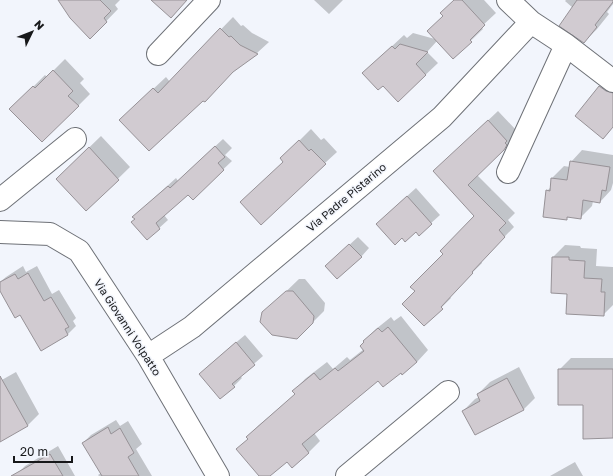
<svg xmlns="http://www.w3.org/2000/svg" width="613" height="476" font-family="'Golos Text',sans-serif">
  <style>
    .shadow { fill: #0003 }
    .building { fill: #d1cbd1; stroke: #979297 }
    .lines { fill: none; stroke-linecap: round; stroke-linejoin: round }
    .minor-casing { stroke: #6e7177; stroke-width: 24 }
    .minor { stroke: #fff; stroke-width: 22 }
    .labels { text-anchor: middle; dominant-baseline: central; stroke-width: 3; stroke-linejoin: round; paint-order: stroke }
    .street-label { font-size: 11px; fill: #17181a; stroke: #f2f5fc }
  </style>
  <rect width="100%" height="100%" fill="#f2f5fc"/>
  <path class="shadow" d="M60,0H120L115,5L118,9L90,38Z
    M314,0H343L329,14Z
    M455,0H484L496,13L481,27L483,29L453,58L437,41L427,52L438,63L398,101L375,62L404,35L407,38L413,33L435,39L444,16Z
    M566,0H613V4L607,12L609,14L597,29L584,42L573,8L565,1Z
    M233,17L241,26L243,25L252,33L269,42L257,53L234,69L133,108L166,77L170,82Z
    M65,59L84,79L80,83L90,94L78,106L11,109L45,75L47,77Z
    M608,78L613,82V127L603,138L600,87Z
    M498,111L516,130L513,133L515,135L513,140L477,175L515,213L508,220L514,227L481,261L482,263L449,296L451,298L424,325L416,291L476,216L444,162Z
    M311,129L321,140L324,138L337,152L325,163L293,147Z
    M101,136L130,167L86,210L69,167Z
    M223,139L232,148L225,155L232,161L193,198L188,193L164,215L168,220L147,239L136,219L142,209L176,178L178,181Z
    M582,150L613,155V183L611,190L600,202L593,201L592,206L580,218L569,216L566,219L547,191L551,187L552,178L564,166L570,167L571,162Z
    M416,188L440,215L419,234L416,230L385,216Z
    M358,237L369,248L361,257L335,258Z
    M565,245L580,246L581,248L597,249L596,266L613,267V305L603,315L568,293L552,292L553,257Z
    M23,266L26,272L37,266L52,294L59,290L76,318L73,321L76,326L68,334L42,349L21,314L0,289V282L6,277Z
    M299,279H305L325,303L324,311L312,323L273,304Z
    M401,316L428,350L417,362L401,371L378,380L314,433L320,441L309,452L292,466L287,460L268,476H261L249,438L247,437L259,425L296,394L294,391L305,379L327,362L333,369L347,357L350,360L364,349L365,342L364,341L376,329L391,317L394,321Z
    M245,335L263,356L240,376L242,378L234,386L208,366Z
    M571,358H613V437L559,370Z
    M519,367L535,398L523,410L463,411L475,399L479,397L478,394L490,382Z
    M16,372L39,414L28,425L0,441V381Z
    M116,420L120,426L128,421L142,444L136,449L152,476H99L98,475L101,473L83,443L91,435Z
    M58,446L75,476H18L17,474L25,466Z
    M575,462L583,476H550Z"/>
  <path class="building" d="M58,0H100L111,11L104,18L107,22L90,39L70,18Z
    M151,0H187L171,18Z
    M454,0H462L485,25L470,40L472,42L453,59L427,31L443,16L440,13Z
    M577,0H613V2L595,25L597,27L584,43L559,26Z
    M220,28L229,37L231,36L240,45L258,54L233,72L205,102L203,101L149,151L119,120L153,88L158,93Z
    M400,44L428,52L416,64L426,75L398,102L383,86L378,90L362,73L392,46L395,49Z
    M53,70L73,91L68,96L79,106L42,142L9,109L33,86L35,88Z
    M599,86L606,91L613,93V127L603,139L575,116Z
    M488,120L507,141L505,143L507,145L504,150L468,185L506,223L499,230L505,237L472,272L473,273L441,307L443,309L424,326L402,304L415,291L410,287L443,254L440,251L474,216L433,171Z
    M299,140L309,151L311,149L326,164L261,225L240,202L283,162L280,158Z
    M215,146L225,157L218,163L224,170L193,200L188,195L156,223L160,229L147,240L131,222L135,219L132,217L168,186L170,188Z
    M89,147L119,180L86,211L56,179Z
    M570,161L610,167L606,191L602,190L600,203L583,200L581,219L567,217V220L543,217L546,190L550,191L551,178L567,180Z
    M407,196L432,224L419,236L416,232L405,242L402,238L395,245L376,224Z
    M349,244L362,257L337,279L325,266Z
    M552,257H569V260L585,261L584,278L602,279L601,292H605L604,316L566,314L567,294L551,293Z
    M28,273L44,301L51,297L69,327L65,329L68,335L41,351L20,315L15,318L0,291V282L15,274L18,279Z
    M286,291H293L314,316L313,323L297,339L272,335L260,322L262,312Z
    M388,327L417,362L402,375L401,373L383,387L378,381L302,444L309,453L292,468L287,462L270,476H259L236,449L248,439L246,437L295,394L292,391L314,373L320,380L335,368L338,371L364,351L360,346L364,342L363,341L378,328L382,332Z
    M236,342L255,365L232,384L235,387L220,399L199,374Z
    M558,369H613V438L583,439V405H558Z
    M0,376L28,426L0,442Z
    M507,378L524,410L475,435L462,411L480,401L477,394Z
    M108,427L111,434L120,428L134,453L128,457L139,476H102L82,443Z
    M50,454L63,476H11Z"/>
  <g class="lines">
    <g class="minor-casing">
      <path id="minor" d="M508,0L531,22L566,45L613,81
        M158,54L209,0
        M508,172L566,45
        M0,200L75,139
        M0,232L50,234L79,251L148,356L218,476
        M148,356L192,327L442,117L531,22
        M347,476L448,392"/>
    </g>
    <use href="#minor" class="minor"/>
  </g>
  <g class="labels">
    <g class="street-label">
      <text transform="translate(346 197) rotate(-40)">Via Padre Pistarino</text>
      <text transform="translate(128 327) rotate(57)">Via Giovanni Volpatto</text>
    </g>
  </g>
  <g transform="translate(32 32) rotate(47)" stroke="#f2f5fc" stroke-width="3" paint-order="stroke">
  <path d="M0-3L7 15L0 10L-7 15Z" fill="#17181a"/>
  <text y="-6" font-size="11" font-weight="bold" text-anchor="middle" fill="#17181a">N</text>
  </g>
  <path d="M14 456v6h58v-6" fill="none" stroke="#17181a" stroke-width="2"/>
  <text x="20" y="456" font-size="12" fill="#17181a" stroke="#f2f5fc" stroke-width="3" paint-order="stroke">20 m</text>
</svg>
